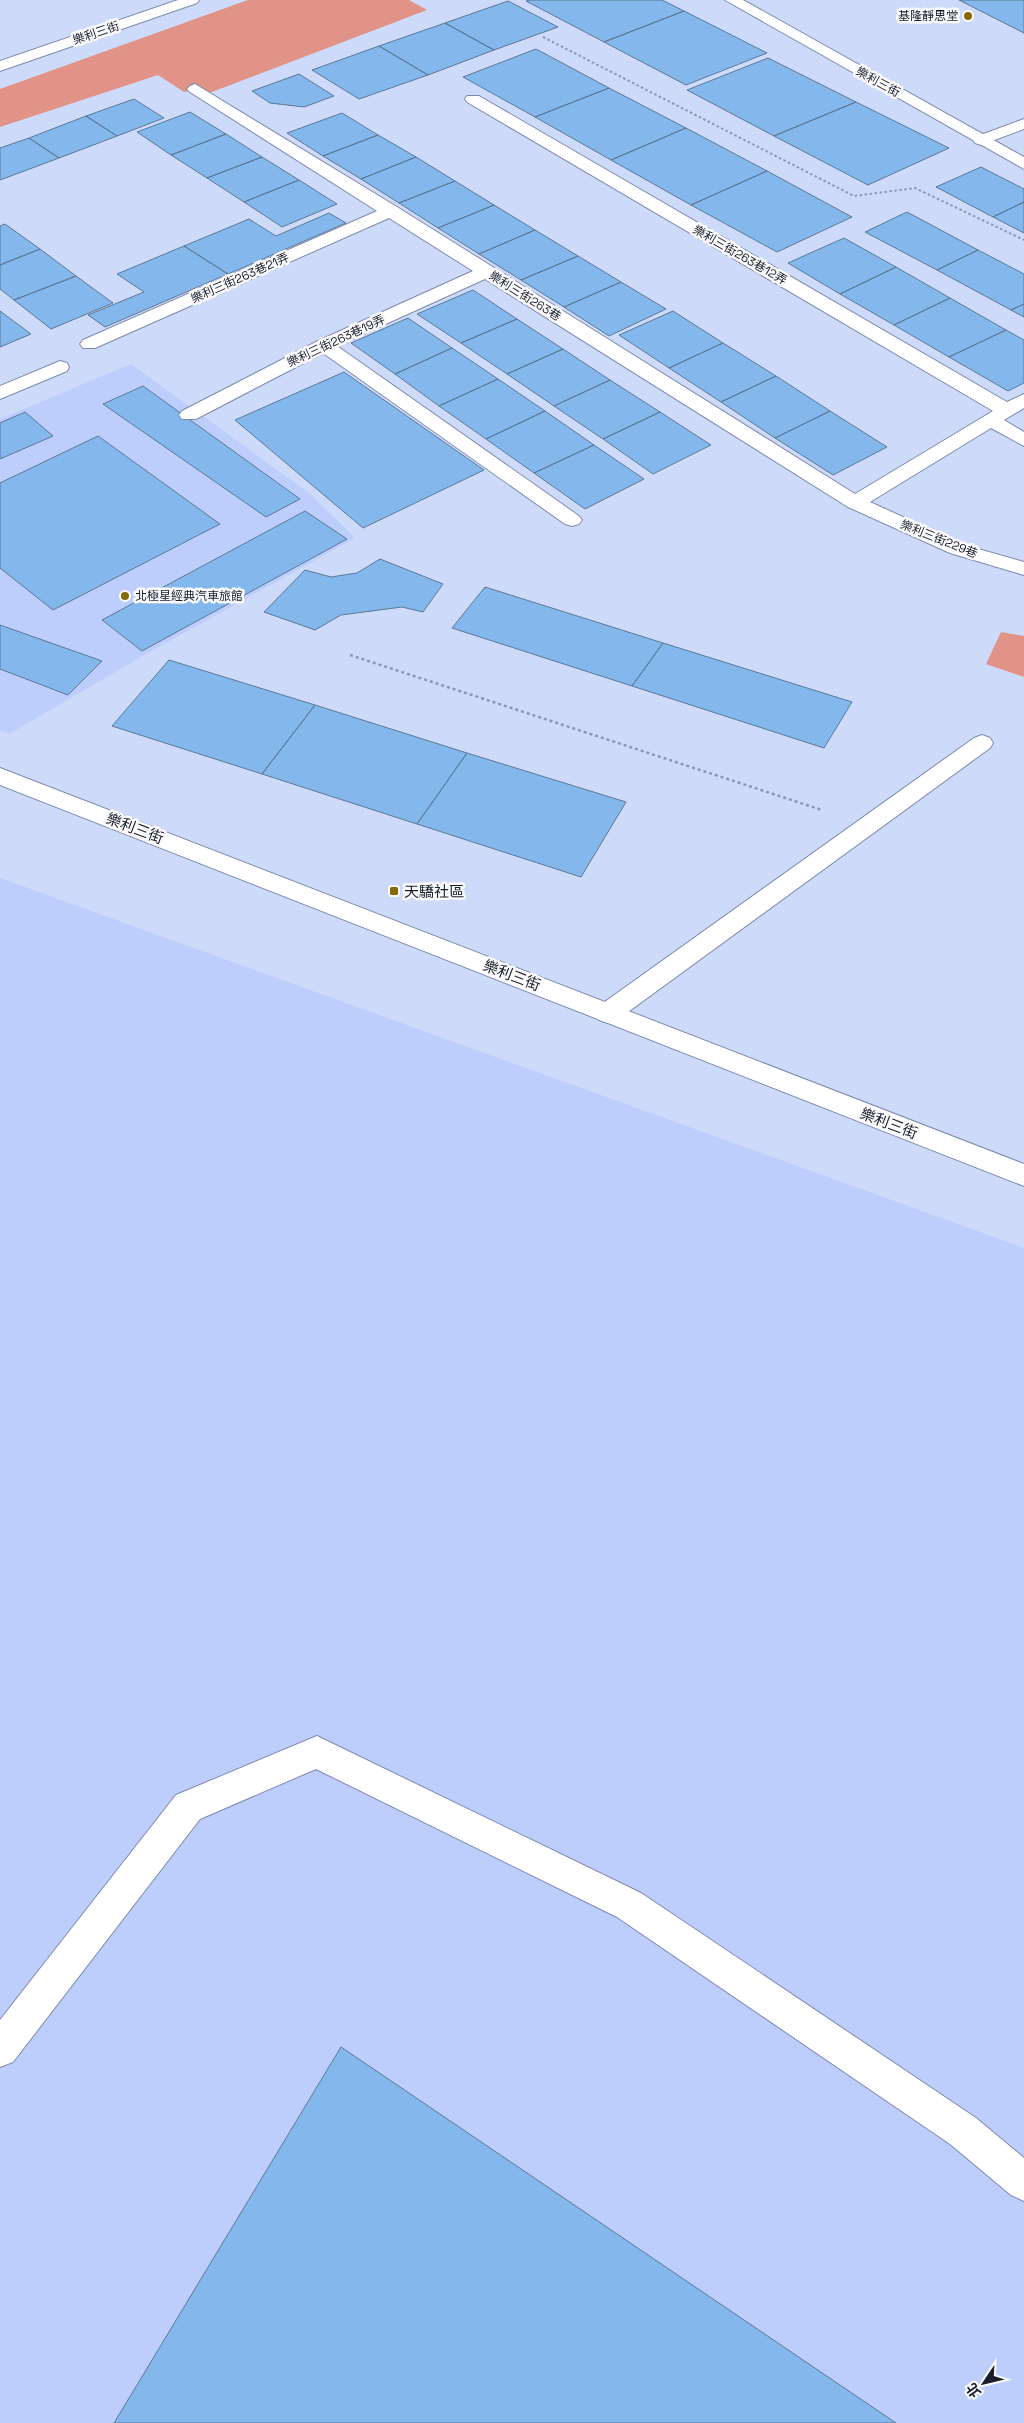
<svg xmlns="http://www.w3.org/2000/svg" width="1024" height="2423" font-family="'Space Grotesk','Noto Sans TC',sans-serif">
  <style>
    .built { fill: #bdcdfc }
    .green { fill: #e19387 }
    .building { fill: #84b8ed; stroke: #5b7896 }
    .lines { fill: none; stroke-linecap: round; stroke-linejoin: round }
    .lane-casing { stroke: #7d8aaf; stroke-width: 2 }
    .street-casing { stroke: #7d8aaf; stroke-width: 2 }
    .path-far1 { stroke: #8e97b1; stroke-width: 2; stroke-dasharray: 2.5 2.5; stroke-linecap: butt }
    .path { stroke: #8e97b1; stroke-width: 2.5; stroke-dasharray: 3 3; stroke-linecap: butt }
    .lane { fill: #fff; fill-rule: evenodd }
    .street { fill: #fff; fill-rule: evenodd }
    .poi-dot { fill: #866a06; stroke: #fbfbfb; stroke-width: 2 }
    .labels { text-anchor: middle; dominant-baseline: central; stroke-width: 5; stroke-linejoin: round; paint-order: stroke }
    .far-poi-label { font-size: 12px; fill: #181d2c; stroke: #fbfbfb; text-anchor: end }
    .far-street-label { font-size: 12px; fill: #181d2c; stroke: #fbfbfb }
    .street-label { font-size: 15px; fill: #181d2c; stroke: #fbfbfb }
    .poi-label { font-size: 15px; fill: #181d2c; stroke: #fbfbfb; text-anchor: start }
  </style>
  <rect width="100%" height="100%" fill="#cedafa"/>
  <path class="built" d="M131,364L309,493L355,538L146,654L9,734L0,730V419Z
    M0,878L1024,1248V2423H0Z"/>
  <path class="green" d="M248,0H409L427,10L204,95L195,89L184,92L158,75L0,127V89Z
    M1001,632L1024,636V677L986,664Z"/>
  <path class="building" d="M530,0H662L684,11L604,42L526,1Z
    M959,0H1024V33Z
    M508,1L558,27L494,50L445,23Z
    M684,11L767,53L686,85L604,42Z
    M445,23L494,50L428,75L379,46Z
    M379,46L428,75L359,99L312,70Z
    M536,49L609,88L535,117L463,77Z
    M768,58L856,102L774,136L687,90Z
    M299,74L334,96L304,107L270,103L252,91Z
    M609,88L686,128L611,160L535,117Z
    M134,99L164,118L117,136L86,116Z
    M856,102L949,148L868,185L774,136Z
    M190,112L226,134L171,155L137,132Z
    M342,113L378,135L323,156L287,133Z
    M86,116L117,136L59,158L29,138Z
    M686,128L767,171L691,205L611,160Z
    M226,134L262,157L207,178L171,155Z
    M378,135L416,157L361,179L323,156Z
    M29,138L59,158L0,180V148Z
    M262,157L299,180L244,202L207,178Z
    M416,157L455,181L399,203L361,179Z
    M981,167L1024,189V202L993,217L936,187Z
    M767,171L852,217L777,252L691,205Z
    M299,180L337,204L282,227L244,202Z
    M455,181L494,205L438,228L399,203Z
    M1024,202V233L993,217Z
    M494,205L535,230L479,254L438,228Z
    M907,212L978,250L937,270L865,232Z
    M329,213L346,223L228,274L184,246L249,219L276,236Z
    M5,224L40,249L0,265V226Z
    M535,230L578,256L521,280L479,254Z
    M844,238L896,267L840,294L788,263Z
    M184,246L228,274L105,327L88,315L144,292L117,274Z
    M40,249L76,276L14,300L0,289V265Z
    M978,250L1024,274V304L1011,310L937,270Z
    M578,256L621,282L564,307L521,280Z
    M896,267L950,298L894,325L840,294Z
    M76,276L113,303L51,329L14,300Z
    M621,282L666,309L609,336L564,307Z
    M473,290L517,319L461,343L417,314Z
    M950,298L1006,330L949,357L894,325Z
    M1024,304V317L1011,310Z
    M0,311L31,334L0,347Z
    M673,311L723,343L669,368L619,335Z
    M408,318L452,348L395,374L351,343Z
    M517,319L563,349L507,374L461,343Z
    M1006,330L1024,340V383L1008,391L949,357Z
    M723,343L776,376L721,402L669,368Z
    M452,348L498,379L439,406L395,374Z
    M563,349L610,380L554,406L507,374Z
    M344,372L484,470L363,528L235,420Z
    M776,376L830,411L775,438L721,402Z
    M498,379L545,411L486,439L439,406Z
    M610,380L660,412L603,439L554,406Z
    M143,386L300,499L266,517L103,404Z
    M545,411L594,445L534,473L486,439Z
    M830,411L887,447L833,475L775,438Z
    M25,412L53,436L0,459V423Z
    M660,412L711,445L653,474L603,439Z
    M98,436L220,524L53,610L0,568V483Z
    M594,445L644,479L585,509L534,473Z
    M305,511L347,539L142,651L102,620Z
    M380,559L443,584L423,612L402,607L341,615L315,630L264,612L305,570L331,577L357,573Z
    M485,587L663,643L632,686L452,628Z
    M0,625L102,661L68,695L0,669Z
    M663,643L852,702L824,748L632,686Z
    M169,660L315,705L262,774L112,726Z
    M315,705L467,753L417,824L262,774Z
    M467,753L626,802L581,877L417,824Z
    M341,2047L896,2423H114Z"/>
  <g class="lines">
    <g class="lane-casing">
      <path id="lane" d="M195,84L397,207L855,494L993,411L467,102L465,99L467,96H479L1007,402L1024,394V408L1004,420L1024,432V446L991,428L870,502L964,545L1024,562V575L950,553L848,507L485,279L337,346L579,516L582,520L579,524L572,526L565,524L323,353L196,419H182L179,415L182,411L318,341L473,271L389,218L95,348H83L80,344L83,340L377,211L190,92L187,89L190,86Z
        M1024,119V129L981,145L975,143L973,140L975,137Z
        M60,361L67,363L69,367L67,371L0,399V386Z
        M982,735L990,738L993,743L990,748L617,1020L608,1023L599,1020L595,1013L599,1006L974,738Z
        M317,1736L641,1893L976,2118L1024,2158V2201L1011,2195L950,2144L617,1917L316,1769L200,1819L13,2062L0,2067V2020L176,1795Z"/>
    </g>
    <g class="street-casing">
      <path id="street" d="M178,0H199L197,3L0,71V61Z
        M725,0H743L1024,157V169Z
        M0,768L1024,1164V1186L0,785Z"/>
    </g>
    <path class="path-far1" d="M543,37L854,196L915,188L1024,240"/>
    <path class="path" d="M350,655L822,810"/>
    <use href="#lane" class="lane"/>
    <use href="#street" class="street"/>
  </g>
  <g class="poi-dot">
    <circle cx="968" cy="16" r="5"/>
    <circle cx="125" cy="596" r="5"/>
    <rect x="389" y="886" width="10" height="10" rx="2.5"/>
  </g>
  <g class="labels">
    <g class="far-poi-label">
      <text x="958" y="16">基隆靜思堂</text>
      <text x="135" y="596" text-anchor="start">北極星經典汽車旅館</text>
    </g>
    <g class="far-street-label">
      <text transform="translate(96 33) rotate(-19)">樂利三街</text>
      <text transform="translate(878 82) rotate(29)">樂利三街</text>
      <text transform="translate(740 255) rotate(30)">樂利三街263巷12弄</text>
      <text transform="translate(240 278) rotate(-24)">樂利三街263巷21弄</text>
      <text transform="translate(525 296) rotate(32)">樂利三街263巷</text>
      <text transform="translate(336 341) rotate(-25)">樂利三街263巷19弄</text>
      <text transform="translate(939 539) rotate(22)">樂利三街229巷</text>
    </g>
    <g class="street-label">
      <text transform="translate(135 828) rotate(21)">樂利三街</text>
      <text transform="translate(512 975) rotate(21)">樂利三街</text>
      <text transform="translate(889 1123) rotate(21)">樂利三街</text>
    </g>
    <g class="poi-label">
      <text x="404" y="891">天驕社區</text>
    </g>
  </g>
  <g transform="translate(984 2383) rotate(235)" stroke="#fbfbfb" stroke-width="4" paint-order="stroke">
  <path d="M0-4L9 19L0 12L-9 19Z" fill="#181d2c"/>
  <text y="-8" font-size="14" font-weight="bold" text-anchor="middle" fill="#181d2c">北</text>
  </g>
</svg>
